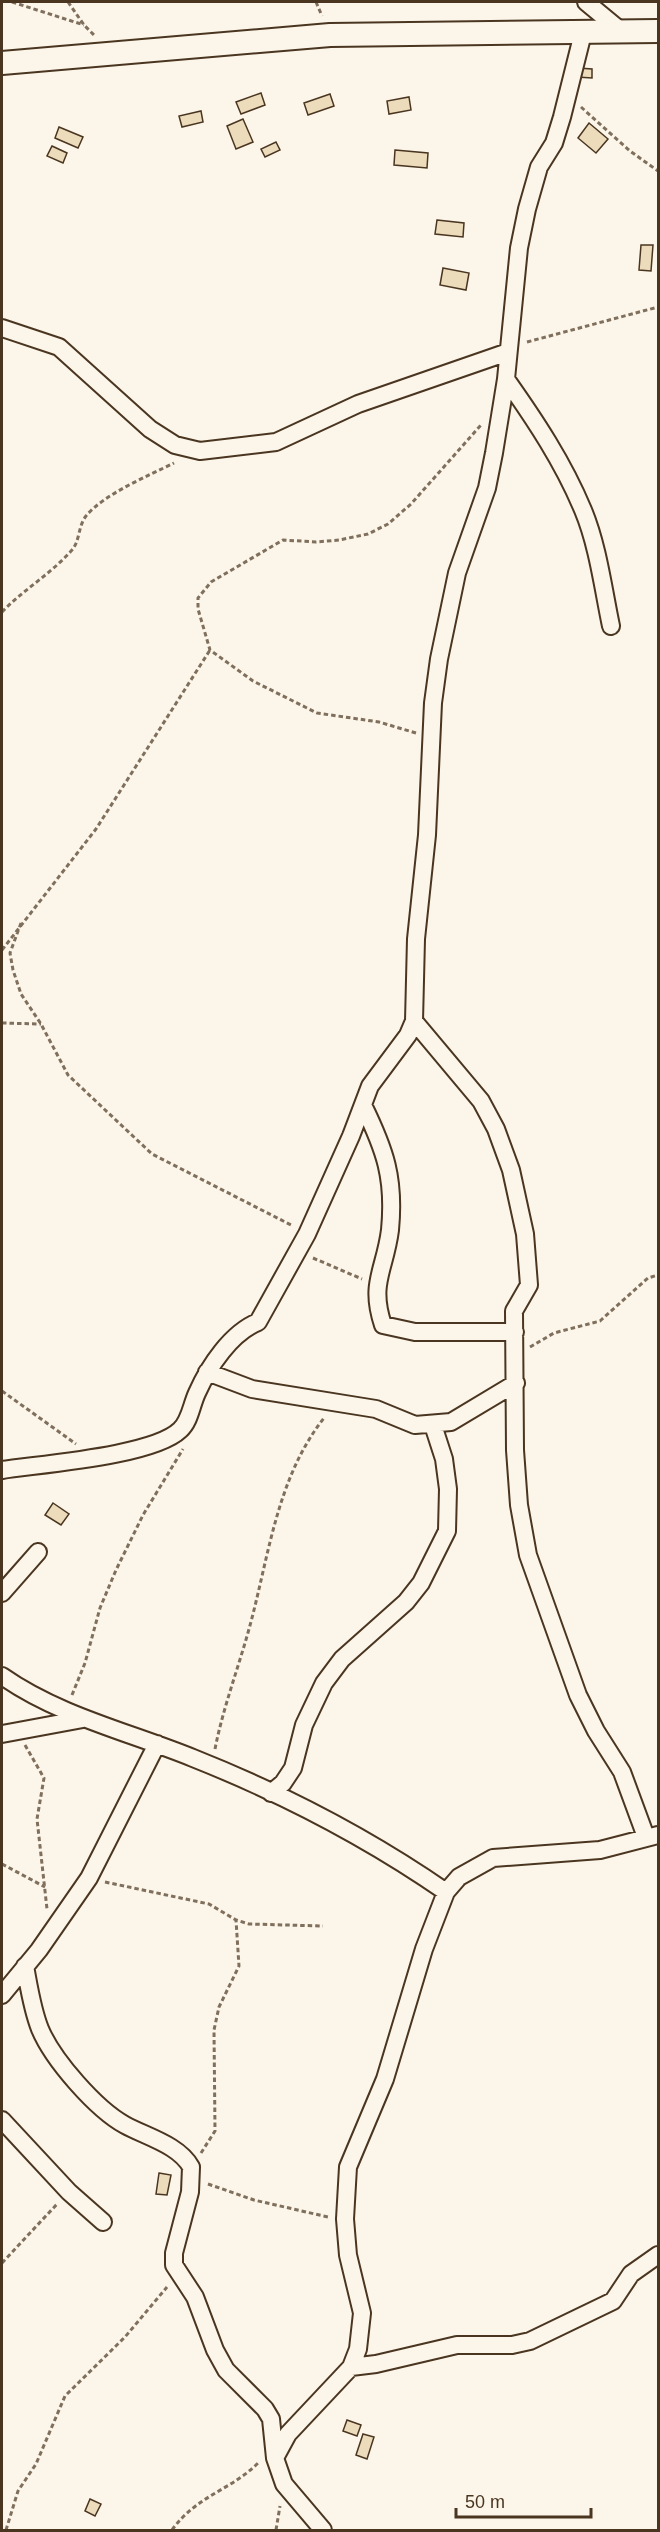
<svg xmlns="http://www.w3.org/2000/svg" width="660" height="2532" font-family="Arial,sans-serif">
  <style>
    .building { fill: #ecdcbc; stroke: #4a3520; stroke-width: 1.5 }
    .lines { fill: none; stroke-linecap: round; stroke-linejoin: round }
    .street-casing { stroke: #4a3520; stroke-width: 20 }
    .secondary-casing { stroke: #4a3520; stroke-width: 26 }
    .path { stroke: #7f6f5c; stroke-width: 3; stroke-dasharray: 4.5 3; stroke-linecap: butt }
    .street { stroke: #fbf6e9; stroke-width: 16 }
    .secondary { stroke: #fbf6e9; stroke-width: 22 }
  </style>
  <rect width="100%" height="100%" fill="#fbf6e9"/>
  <path class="building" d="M578,68L592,69V78L577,77Z
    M261,93L265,105L241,114L236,102Z
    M330,94L334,106L308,115L304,103Z
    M409,97L411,110L389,114L387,101Z
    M201,111L203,122L182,127L179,116Z
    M243,119L253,142L236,149L227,126Z
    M589,123L608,139L596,153L578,138Z
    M59,127L83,137L78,148L55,138Z
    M276,142L280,150L265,157L261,149Z
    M52,146L67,153L63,163L47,156Z
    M395,150L428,153L427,168L394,165Z
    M437,220L464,223L463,237L435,234Z
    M641,245H653L651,271L639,270Z
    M443,268L469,273L466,290L440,285Z
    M53,1503L69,1514L61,1525L45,1515Z
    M159,2173L171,2175L167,2195L156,2194Z
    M347,2420L361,2425L357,2436L343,2431Z
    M363,2434L374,2437L367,2459L356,2455Z
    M90,2499L101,2504L95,2516L85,2511Z"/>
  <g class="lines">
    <g class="street-casing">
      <path id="street" d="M586,2L621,31
        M2,328L59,347L150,429L175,445L200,451L276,442L358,404L508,352
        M506,379C535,420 563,462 583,510C598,546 603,588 611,626
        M414,1021L481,1101L496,1129L511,1170L525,1234L529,1285L514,1311L515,1450L519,1505L528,1555L578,1695L596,1731L622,1772L646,1837
        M363,1105C385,1150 395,1178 390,1230C385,1270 369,1283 383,1325L415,1332H515
        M207,1372L252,1389L376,1409L415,1425L451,1422L516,1383
        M2,1470C41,1464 153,1456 180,1430C190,1421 191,1406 197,1393C209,1366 231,1333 258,1322L307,1234L351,1136L370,1086L408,1035L414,1021L416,939L427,835L433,703L439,659L457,573L487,488L494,453L506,379L519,248L527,209L539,167L554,143L562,117L583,33
        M2,1593L38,1552
        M2,1676C59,1716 129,1732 193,1758C281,1793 368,1838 446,1892
        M2,1734L83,1719
        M271,1793L283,1783L293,1768L304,1725L324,1683L342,1659L406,1602L421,1583L447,1531L448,1489L444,1459L433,1425
        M25,1966C29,1987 32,2009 40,2029C53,2060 96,2109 125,2125C147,2137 179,2145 191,2167L190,2192L174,2253V2265L195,2297L215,2350L226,2370L265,2409L271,2419L275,2458L284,2484L323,2530
        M2,1995L39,1950L89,1878L157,1744
        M2,2120L69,2192L103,2222
        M351,2367L376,2364L457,2345H512L530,2341L613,2301L631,2274L658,2255
        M275,2458L288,2434L351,2367L358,2349L362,2313L348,2255L345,2219L348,2167L385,2079L424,1949L446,1892L459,1877L493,1858L600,1850L658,1835"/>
    </g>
    <g class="secondary-casing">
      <path id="secondary" d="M2,63L330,35L658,31"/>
    </g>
    <path class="path" d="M12,2L84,25
      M68,2L84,25L94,35
      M316,2L322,16
      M581,107L630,151L658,171
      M527,342L658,307
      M2,612C23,590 52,573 72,550C80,541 78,526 86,516C104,494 148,476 174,463
      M416,733L379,722L317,713L253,681L210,650L198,609V598L211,582L283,540L316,542L339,540L368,534L388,524L411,504L481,425
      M21,923L10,953L13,970L21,994L41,1024L68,1075L152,1154L293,1226
      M2,950L96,829L210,650
      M2,1023L41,1024
      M313,1258L362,1279
      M530,1347L554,1333L600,1321L648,1278L658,1275
      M2,1391L76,1444
      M72,1695L85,1663L100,1608L116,1570L143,1515L183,1449
      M25,1745L44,1778L37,1819L47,1909
      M215,1749C223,1708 238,1669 249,1629C269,1557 276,1479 324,1418
      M2,1864L45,1887
      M105,1882L209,1904L236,1920L249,1924L323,1926
      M201,2153L215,2131L214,2030L219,2007L239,1966L236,1920
      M208,2184L254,2200L328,2217
      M2,2263L58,2203
      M6,2530L18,2491L36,2464L65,2396L125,2337L167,2287
      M172,2530C197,2495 232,2490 259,2462
      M276,2530L280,2506"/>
    <use href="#street" class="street"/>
    <use href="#secondary" class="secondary"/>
  </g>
  <rect width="660" height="2532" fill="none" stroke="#4a3520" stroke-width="6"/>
  <path d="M456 2508v9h135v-9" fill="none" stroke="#4a3520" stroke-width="3"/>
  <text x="465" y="2508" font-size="18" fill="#4a3520" stroke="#fbf6e9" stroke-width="4.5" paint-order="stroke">50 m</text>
</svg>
